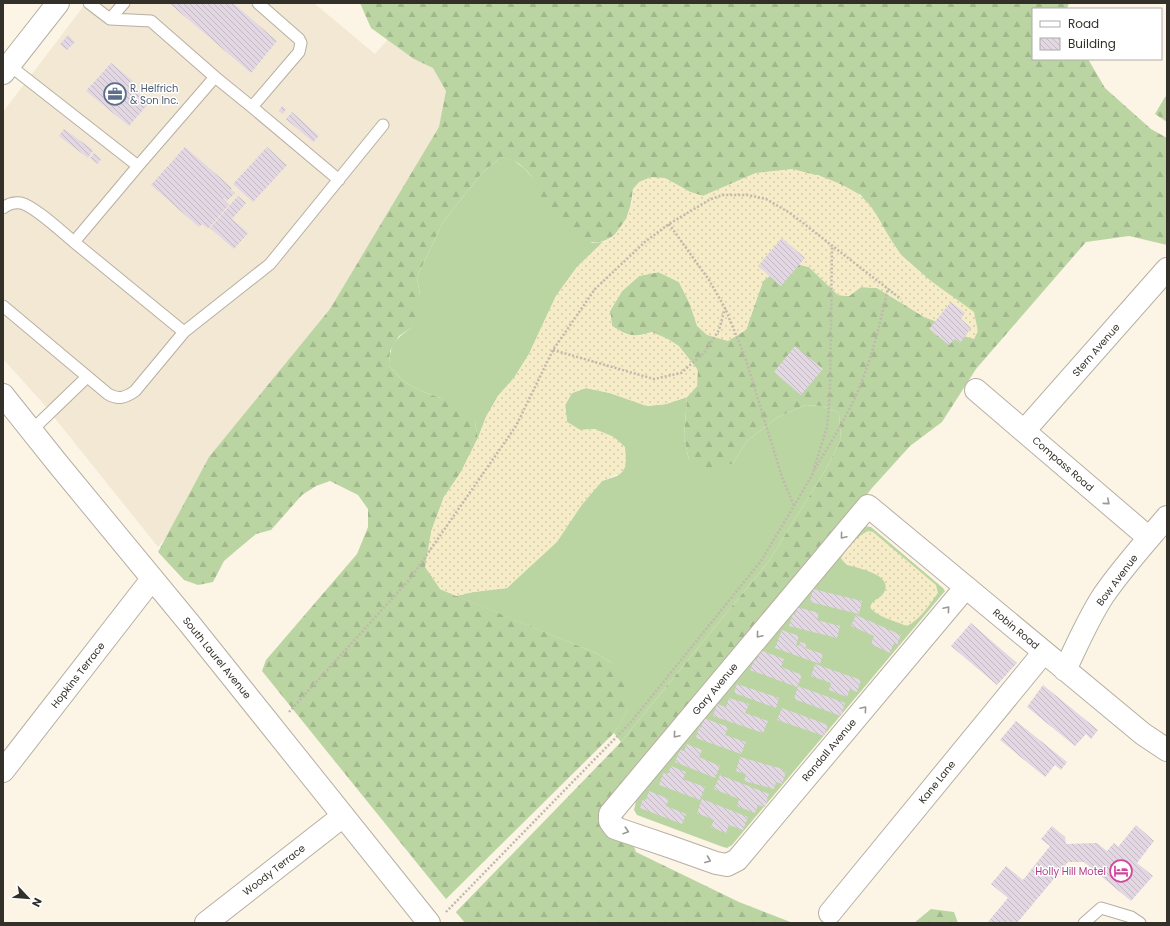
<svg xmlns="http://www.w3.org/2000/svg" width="1170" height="926" font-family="Poppins,sans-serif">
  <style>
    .built { fill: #f3e8d4 }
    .grass { fill: #bbd5a2 }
    .forest { fill: url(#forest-firs) }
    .sand { fill: url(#sand-dots) }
    .building { fill: url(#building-back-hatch) }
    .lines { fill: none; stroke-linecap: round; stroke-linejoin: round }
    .service-casing { stroke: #b7afa2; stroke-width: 13 }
    .minor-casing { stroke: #b7afa2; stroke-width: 24 }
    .tertiary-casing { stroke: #b7afa2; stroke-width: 24 }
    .path { stroke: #bfb9ad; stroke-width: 2.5; stroke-dasharray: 2 2; stroke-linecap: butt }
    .service { stroke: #fff; stroke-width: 11 }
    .minor { stroke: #fff; stroke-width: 22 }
    .tertiary { stroke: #fff; stroke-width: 22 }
    .oneway { stroke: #999894 }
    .labels { text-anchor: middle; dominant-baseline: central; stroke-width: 3; stroke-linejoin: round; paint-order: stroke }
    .service-label { font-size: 10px; fill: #4e5e75; stroke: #fff; text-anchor: start }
    .street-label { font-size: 10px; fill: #33302a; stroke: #fff }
    .hotel-label { font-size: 10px; fill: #b23c85; stroke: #fff; text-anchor: end }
  </style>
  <defs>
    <pattern id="forest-firs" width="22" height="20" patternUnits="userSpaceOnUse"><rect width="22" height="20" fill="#bbd5a2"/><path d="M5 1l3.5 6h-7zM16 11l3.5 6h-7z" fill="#a1b78c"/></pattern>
    <pattern id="sand-dots" width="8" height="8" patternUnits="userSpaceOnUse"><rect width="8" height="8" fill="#f6ecc7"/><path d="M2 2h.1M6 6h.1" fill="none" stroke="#d3cbab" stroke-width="1.8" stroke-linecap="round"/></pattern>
    <pattern id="building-back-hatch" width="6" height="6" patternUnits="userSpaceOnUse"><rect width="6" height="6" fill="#e2d7e3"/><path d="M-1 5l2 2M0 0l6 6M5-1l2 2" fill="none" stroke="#c2b9c3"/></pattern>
  </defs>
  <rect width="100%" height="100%" fill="#fcf5e6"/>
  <path class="built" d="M86,3H314L375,54L402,23L515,119L158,547L41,401L3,359V112Z"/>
  <path class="grass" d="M501,157L513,160L524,168L536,182L543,199L592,243L603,242L577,267L556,296L529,354L514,378L498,396L486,417L478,438L475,422L441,398L421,391L403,381L389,366C390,345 394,340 411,328L420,295L417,277L443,222L482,173Z
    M586,388L610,393L647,406L666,404L687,397L684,438L689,460L733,463L748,440L778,417L806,405L823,406L839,413L841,439L826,469L769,561L621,742L614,733L627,711L612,663L596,653L456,596L473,592L507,588L528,568L602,481L617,476L622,472L625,467L595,429L580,430L567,422L565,405L572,393Z
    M865,526L871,527L943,588L945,591L732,845L727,848L723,847L637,815L634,810L636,801Z"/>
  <path class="forest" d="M360,3H1069L1067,9H1033V59H1088L1105,88L1151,129L1167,138V245L1129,236L1086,242L976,369L942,422L910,446L872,488L621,811L636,852L739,902L793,923H465L456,912L621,742L769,561L826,469L841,439L839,413L823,406L806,405L778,417L748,440L733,463L704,473L689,460L684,438L687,397L697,386L652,332C633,338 628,336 612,326L610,311L622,291L639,276L658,272L679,282L689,302L746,330L763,281L788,262L809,267L838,295L849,296L861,287L877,288L926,318L925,276L901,255L861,195L818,175L756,173L703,196L690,192L665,178L633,189C631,208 626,230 608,239C597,245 586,243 577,236C562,226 550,214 542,198C537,187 533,176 523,167C516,161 510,159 501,157L482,173L443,222L417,277L420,295L419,313L411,328L399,336L390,351L389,366L403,381L421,391L441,398L460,407L475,422L478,438L461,472L444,497L431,532L440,589L596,653L612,663L623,676L628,695L627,711L614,733L446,899L262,671L266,660L357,554L368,527V509L358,495L330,481L316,486L302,495L271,530L256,534L238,549L224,561L213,582L198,585L184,580L158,552L209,457L330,309L439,127L446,91L433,68L414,59L371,28Z
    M1167,96V122L1155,114L1165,97Z
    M931,909L954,912L958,923H914Z"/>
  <path class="sand" d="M792,169C821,176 858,185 874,211C883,224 892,245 902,256C923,277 950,294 974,312L978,331L974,339L960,335L952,327L926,318L877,288L861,287L849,296L838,295L809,267L788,262L763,281L746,330L728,341L707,335L697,326L689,302L679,282L659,272L639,276L622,291L610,311L612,326L625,334L639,336L652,332L668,339L679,346L698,370L697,386L687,397L666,404L647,406L610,393L586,388L572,393L565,405L567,422L580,430L595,429L614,437L625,447L626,459L625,467L622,472L602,481L583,503L557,542L507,588L473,592L456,596L440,589L425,567L431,532L444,497L461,472L478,438L486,417L498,396L514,378L529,354L556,296L577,267L603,242L613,237L626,219L632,202L633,189L639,182L651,177L665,178L690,192L703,196L756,173Z
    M868,531L873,532L936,585L938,593C930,604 920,620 907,626C897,622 875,616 870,607C872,600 879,599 883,594C896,575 858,568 847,565L843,561L841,558C847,548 857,536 868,531Z"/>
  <path class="building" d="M169,3H233L277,41L251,73Z
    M68,35L75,42L67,50L60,44Z
    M111,63L133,81L129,85L149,103L129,126L86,91Z
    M282,106L286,109L283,114L279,111Z
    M292,112L319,136L313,142L286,119Z
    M64,129L93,150L88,158L59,136Z
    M185,147L232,188L231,190L235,193L227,201L224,198L223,199L229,205L208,229L202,224L199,227L151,185Z
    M267,147L287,165L253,202L233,184Z
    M94,153L101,159L98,164L90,158Z
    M238,196L246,203L232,219L248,233L234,249L210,228Z
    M782,238L805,258L781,286L758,266Z
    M951,302L965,313L961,319L971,328L960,343L955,339L949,345L929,329Z
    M795,346L823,369L801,395L774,372Z
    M813,589L862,601L859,614L810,602Z
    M797,607L819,613L817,620L840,626L837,638L789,626L793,614L795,615Z
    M856,615L901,635L897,645L894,643L890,653L871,644L874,636L851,626Z
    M971,623L1017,663L997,685L951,646Z
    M782,630L799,636L796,645L799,646L800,642L807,644L805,648L823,654L820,664L775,648Z
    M760,650L784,659L781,667L802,675L797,687L750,670L755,659L757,660Z
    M815,664L861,680L857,692L850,689L847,697L829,690L831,683L811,676Z
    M737,684L779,698L776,708L734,693Z
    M1043,685L1098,730L1091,739L1086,734L1075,746L1027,707Z
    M798,686L845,703L841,716L794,699Z
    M729,698L749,704L745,713L768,721L763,733L713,716L717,704L726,707Z
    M782,708L828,725L824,736L777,720Z
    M704,718L728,727L725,735L746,742L741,754L696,738L699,727L701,728Z
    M1016,721L1067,762L1061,770L1055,765L1045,777L1000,740Z
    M687,744L702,750L699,757L720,766L715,778L675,762L680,750L684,751Z
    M740,757L783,769L782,771L786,772L782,784L776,782L774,789L744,781L746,774L736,771Z
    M671,766L686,772L683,779L705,787L700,800L659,785L664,772L668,774Z
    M720,775L769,794L765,807L758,805L755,813L737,806L739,799L714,789Z
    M649,791L669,799L666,806L686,814L682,824L640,808L643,799L646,800Z
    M702,799L748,817L743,830L729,825L726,833L711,827L714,820L697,813Z
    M1136,825L1154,841L1137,863L1153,876L1131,901L1084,862H1068L1017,923H987L1008,898L991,884L1006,866L1023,880L1050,846L1041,839L1052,826L1065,837L1066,844L1097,843L1107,851L1114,843L1118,847Z"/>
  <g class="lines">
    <g class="service-casing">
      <path id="service" d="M110,19L124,3
        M9,65L138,166L215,77L151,21L110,19L89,3
        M215,77L252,107L299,52L301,43L299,39L258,3
        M252,107L339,180
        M3,208C8,204 14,202 21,203C34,206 62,232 74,242L138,166
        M3,306L108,394C118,400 125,398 135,391L184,332L74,242
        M184,332L270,264L383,125
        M31,431L87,377
        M1084,923L1101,908L1131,917L1140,923"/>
    </g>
    <g class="minor-casing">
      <path id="minor" d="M3,73L58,3
        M976,390L1149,538
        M1024,431L1167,269
        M966,587L737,860L727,865L716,863L671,847L615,828L610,821V814L868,506L1143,734L1167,750
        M1065,670C1077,645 1088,619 1103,596C1122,568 1145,543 1167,517
        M3,771L152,579
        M830,913L1044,652
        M206,923L343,816"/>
    </g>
    <g class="tertiary-casing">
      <path id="tertiary" d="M3,395L58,464L189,623L429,923"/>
    </g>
    <path class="path" d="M669,224L709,280L725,308L745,357L782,477L794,506
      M553,350L654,379L681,373L704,353L719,330L725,308
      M815,469C830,444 846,418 858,391C872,358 880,323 888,288
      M289,712L410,579L516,426L553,350L595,289L646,241L669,224L709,200L722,195H748L766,199L790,213L901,299
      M446,912L631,722L761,561L794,506L812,475L827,427L830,394L832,246"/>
    <use href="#service" class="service"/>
    <use href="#minor" class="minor"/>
    <use href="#tertiary" class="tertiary"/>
  </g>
  <defs><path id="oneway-chevron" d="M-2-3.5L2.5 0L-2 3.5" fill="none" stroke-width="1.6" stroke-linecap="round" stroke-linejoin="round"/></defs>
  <g class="oneway">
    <use href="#oneway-chevron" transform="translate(1107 502) rotate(41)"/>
    <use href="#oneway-chevron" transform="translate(843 536) rotate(130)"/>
    <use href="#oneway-chevron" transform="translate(947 609) rotate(-50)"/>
    <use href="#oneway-chevron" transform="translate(759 635) rotate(130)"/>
    <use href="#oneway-chevron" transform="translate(864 709) rotate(-50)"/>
    <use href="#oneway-chevron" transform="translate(676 735) rotate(130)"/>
    <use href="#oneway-chevron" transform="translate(626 831) rotate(18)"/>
    <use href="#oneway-chevron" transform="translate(708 860) rotate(21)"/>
  </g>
  <defs>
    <g id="office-ring" transform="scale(1.15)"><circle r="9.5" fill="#fff" stroke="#5c6f8a" stroke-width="1.5"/><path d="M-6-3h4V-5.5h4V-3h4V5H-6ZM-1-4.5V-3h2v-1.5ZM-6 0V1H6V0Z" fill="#5c6f8a"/></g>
    <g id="hotel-ring" transform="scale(1.15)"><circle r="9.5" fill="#fff" stroke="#d1479c" stroke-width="1.5"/><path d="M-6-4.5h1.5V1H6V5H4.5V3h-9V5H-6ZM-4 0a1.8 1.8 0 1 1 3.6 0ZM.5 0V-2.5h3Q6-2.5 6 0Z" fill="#d1479c"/></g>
  </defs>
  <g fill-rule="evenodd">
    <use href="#office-ring" x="115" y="94"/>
    <use href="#hotel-ring" x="1121" y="871"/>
  </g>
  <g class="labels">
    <g class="service-label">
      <text x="130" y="88">R. Helfrich<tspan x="130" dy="12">&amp; Son Inc.</tspan></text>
    </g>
    <g class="street-label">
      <text transform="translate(1096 350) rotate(-49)">Stern Avenue</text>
      <text transform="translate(1063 464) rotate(41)">Compass Road</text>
      <text transform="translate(1117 580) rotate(-53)">Bow Avenue</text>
      <text transform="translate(1016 629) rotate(40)">Robin Road</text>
      <text transform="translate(217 658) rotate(51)">South Laurel Avenue</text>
      <text transform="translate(78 675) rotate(-52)">Hopkins Terrace</text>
      <text transform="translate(715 689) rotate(-50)">Gary Avenue</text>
      <text transform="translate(829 750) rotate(-50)">Randall Avenue</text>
      <text transform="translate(937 782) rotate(-51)">Kane Lane</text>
      <text transform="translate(274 870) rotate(-38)">Woody Terrace</text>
    </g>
    <g class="hotel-label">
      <text x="1106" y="871">Holly Hill Motel</text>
    </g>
  </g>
  <rect width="1170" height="926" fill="none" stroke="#33302a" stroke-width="8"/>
  <rect x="1032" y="8" width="130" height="52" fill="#ffffff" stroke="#adacaa"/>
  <rect x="1040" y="21" width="20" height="6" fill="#ffffff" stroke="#adacaa"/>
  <text x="1068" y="28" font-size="12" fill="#33302a">Road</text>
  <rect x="1040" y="38" width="20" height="12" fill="url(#building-back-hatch)" stroke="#adacaa"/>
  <text x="1068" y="48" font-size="12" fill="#33302a">Building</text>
  <g transform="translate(28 898) rotate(116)" stroke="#ffffff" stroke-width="3" paint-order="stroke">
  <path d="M0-3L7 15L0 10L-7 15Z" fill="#33302a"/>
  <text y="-6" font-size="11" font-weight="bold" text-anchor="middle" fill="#33302a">N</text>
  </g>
</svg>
